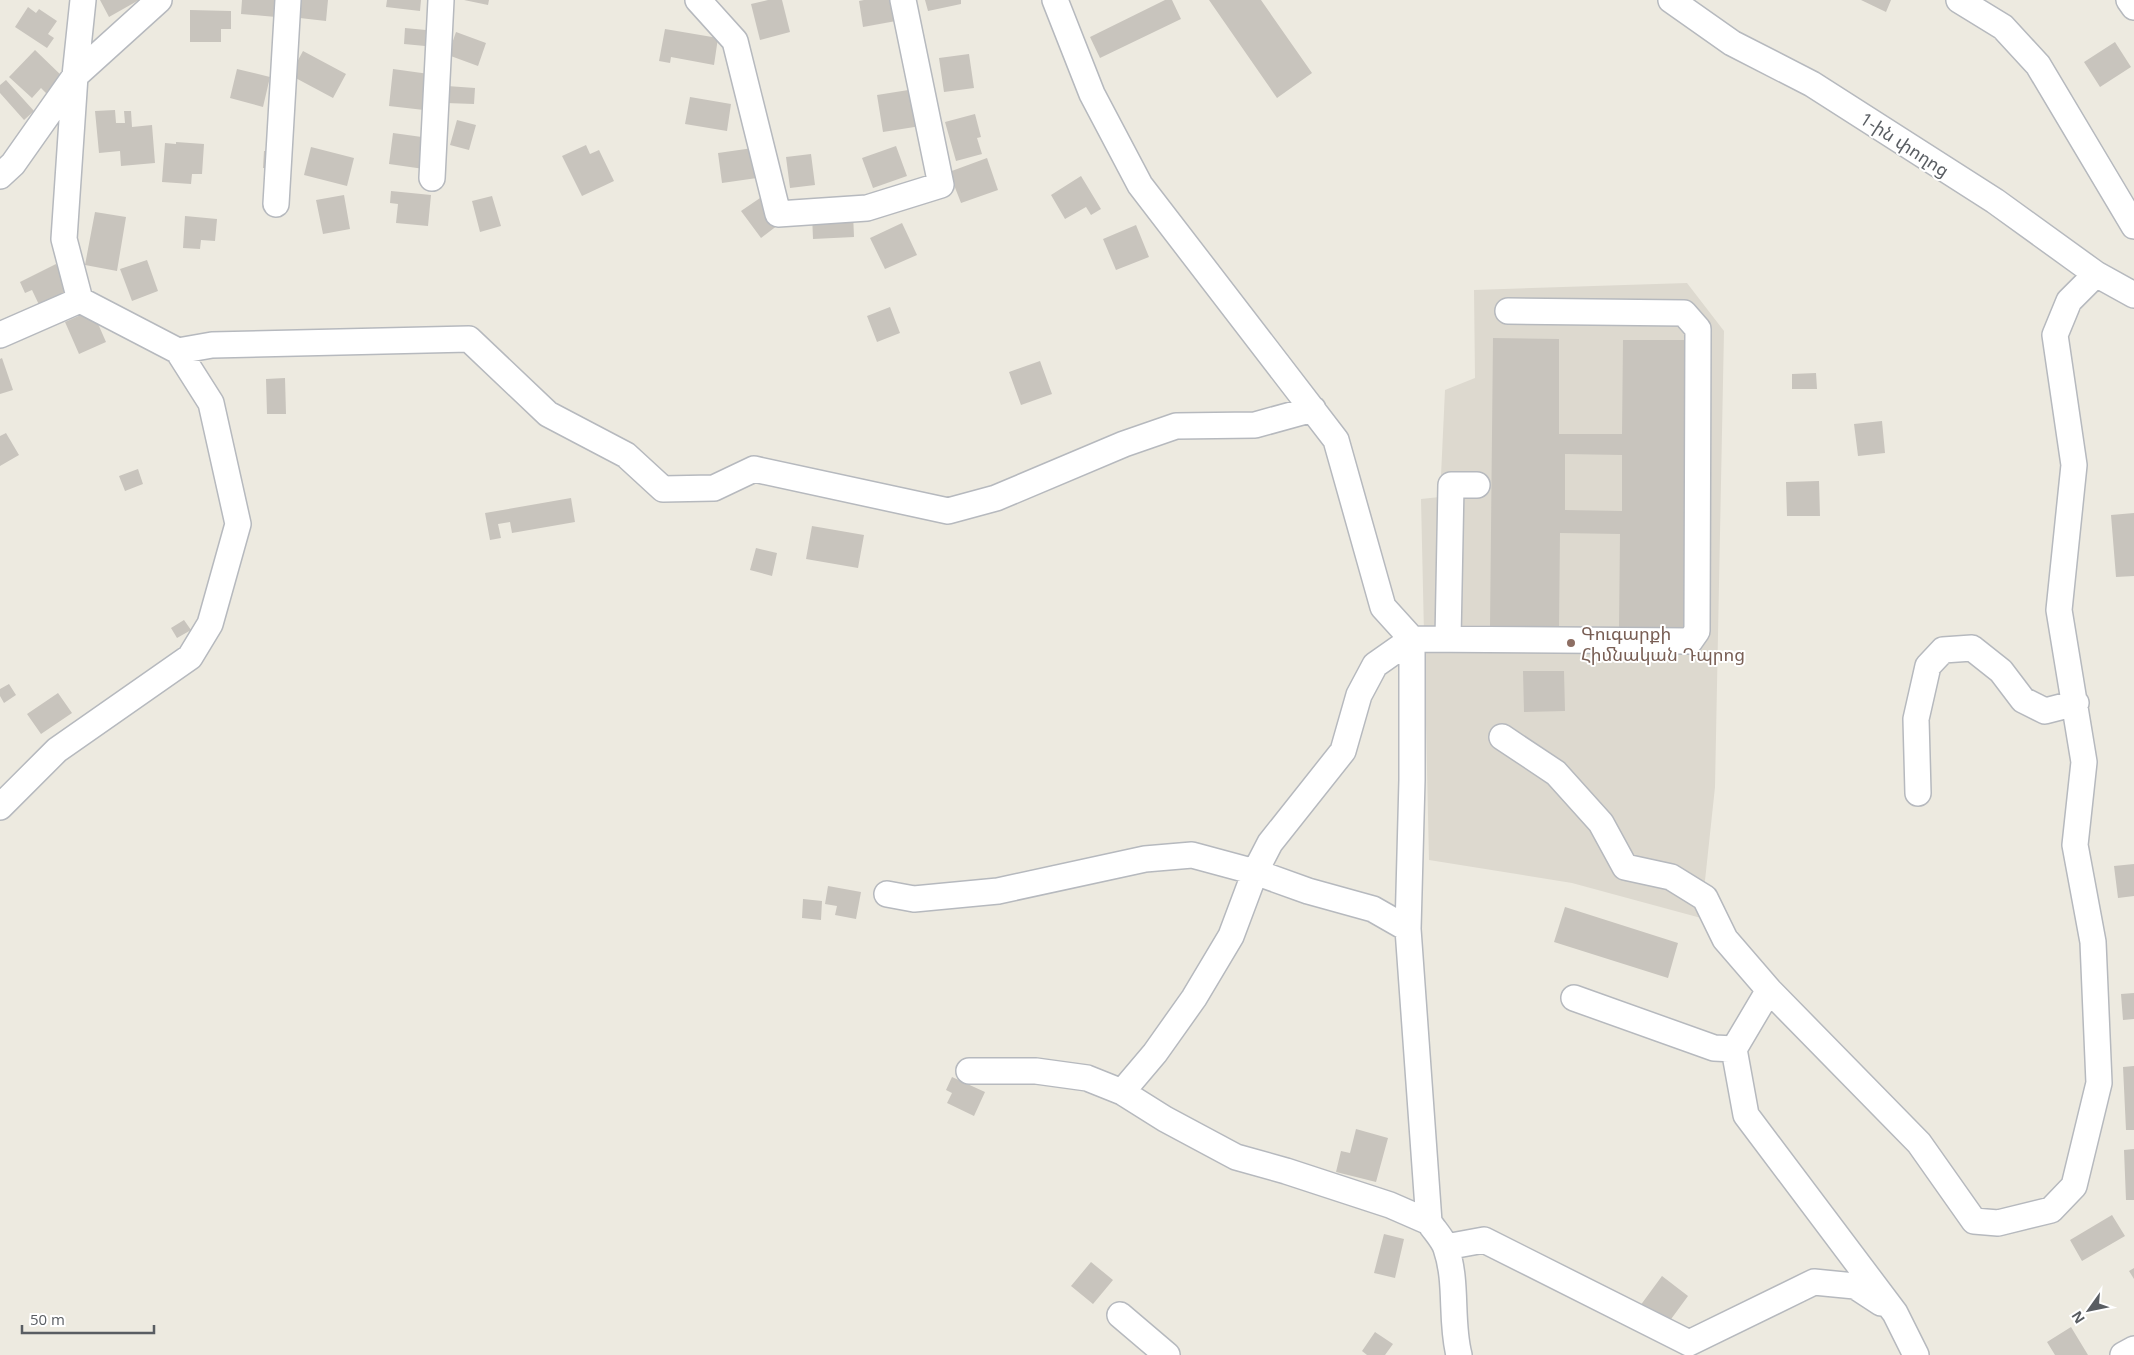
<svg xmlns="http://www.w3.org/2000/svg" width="2134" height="1355" font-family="'Open Sans','Noto Sans Armenian',sans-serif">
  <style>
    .education { fill: #ddd9cf }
    .building { fill: #c8c4bd; fill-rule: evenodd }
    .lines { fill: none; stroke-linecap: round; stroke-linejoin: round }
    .minor-casing { stroke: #b6b9be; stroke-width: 28 }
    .minor { stroke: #fff; stroke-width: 25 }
    .education-dot { fill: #8d6e63; stroke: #fff; stroke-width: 2 }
    .labels { text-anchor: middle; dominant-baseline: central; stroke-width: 4; stroke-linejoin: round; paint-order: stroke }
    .street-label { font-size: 18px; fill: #595d62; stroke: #fff }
    .education-label { font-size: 18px; fill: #785e54; stroke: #fff; text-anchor: start }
  </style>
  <rect width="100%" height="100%" fill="#edeae0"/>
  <path class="education" d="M1687,283L1724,331L1715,787L1701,918L1572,883L1429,860L1421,499L1440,497L1445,390L1475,378L1474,290Z"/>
  <path class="building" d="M100,0H139L109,17Z
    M242,0H277L276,17L241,14Z
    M293,0H328L326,21L291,17Z
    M387,0H421L420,11L386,7Z
    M464,0H489L488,5Z
    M768,0H782L790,32L760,40L751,4Z
    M864,0H892L896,21L863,27L859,1Z
    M925,0H961V4L928,11Z
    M1165,0H1172L1181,19L1100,58L1090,37Z
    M1209,0H1261L1312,73L1277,98Z
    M1861,0H1891L1886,12Z
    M28,7L36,13L39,9L57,21L48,34L54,38L47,48L15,27Z
    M190,10L231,11V29H221V42H190Z
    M405,28L426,30L425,46L404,44Z
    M665,29L718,38L714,65L671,57L670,63L659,61Z
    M456,32L486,43L478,66L448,55Z
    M2115,42L2131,67L2100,87L2084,62Z
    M35,50L63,77L47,94L41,88L32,98L9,77Z
    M303,51L346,74L333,98L290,75Z
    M969,54L974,88L944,92L939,58Z
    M237,69L270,77L263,107L230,98Z
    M393,69L429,74L424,110L389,106Z
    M6,80L34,111L24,120L0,93V85Z
    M447,86L475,88L474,104L446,103Z
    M921,88L927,125L883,132L877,95Z
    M690,97L731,104L727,131L685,124Z
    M115,110L116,123H125L124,111H131L132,127L152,125L155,163L121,166L120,151L99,153L95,111Z
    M975,114L981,137L977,138L982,154L956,161L945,122Z
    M457,120L476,125L469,150L450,145Z
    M393,133L429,138L424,169L389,164Z
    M176,142L204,144L202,174H192L191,184L162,182L165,143L176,144Z
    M586,145L590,154L599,150L614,181L582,196L562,156Z
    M896,146L907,176L873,188L862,158Z
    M311,147L354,158L347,186L304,175Z
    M760,147L764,177L722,183L718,153Z
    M264,151H275V168H263Z
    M811,154L815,185L790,188L786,157Z
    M987,158L998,190L961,203L949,172Z
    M1081,176L1101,209L1091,215L1086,207L1065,219L1051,195Z
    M391,191L431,195L428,226L396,223L398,204L390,203Z
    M344,195L350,229L323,234L316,200Z
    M492,196L501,226L480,232L472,201Z
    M763,196L782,222L761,238L741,211Z
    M95,212L126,217L117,271L85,265Z
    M853,213L854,237L813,239L812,214Z
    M185,216L217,219L215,241L201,240L200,249L183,248Z
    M902,223L917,255L885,269L870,238Z
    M1136,225L1149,257L1116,270L1103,239Z
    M147,260L158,291L132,301L120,269Z
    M56,264L72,297L42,311L32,290L25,293L20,282Z
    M890,307L900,333L877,342L867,316Z
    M92,310L106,342L79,354L65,322Z
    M1493,338L1559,339V434H1622L1623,340H1689L1686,629L1619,628L1620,534L1560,533L1559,628L1490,627ZM1565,454L1622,455V511L1565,510Z
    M2,358L13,390L0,394V359Z
    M1040,361L1052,394L1021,405L1009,372Z
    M1816,373L1817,389H1792V374Z
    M285,378L286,414H267L266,379Z
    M1882,421L1885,453L1858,456L1854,424Z
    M6,433L19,455L0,466V436Z
    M138,469L143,484L125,491L119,476Z
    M1819,481L1820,516H1787L1786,482Z
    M571,498L575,522L512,533L510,522L498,524L501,538L490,540L485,513Z
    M2134,513V576L2116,577L2111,515Z
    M812,526L864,535L858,568L806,559Z
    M756,548L777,553L772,576L750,570Z
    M184,620L191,630L177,638L171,628Z
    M1523,671H1564L1565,711L1524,712Z
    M9,684L16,695L4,703L0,696V689Z
    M58,693L72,713L41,734L27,714Z
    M2134,864V896L2118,898L2114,866Z
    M828,886L861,892L856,919L835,915L837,906L825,904Z
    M803,899L822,901L821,920L802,918Z
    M1565,907L1678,943L1668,978L1554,942Z
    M2134,993V1019L2123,1020L2121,994Z
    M2134,1066V1130H2126L2123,1067Z
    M952,1077L985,1092L974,1116L947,1103L952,1093L946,1090Z
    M1356,1129L1388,1138L1376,1182L1336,1172L1341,1151L1350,1153Z
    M2134,1149V1200H2126L2124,1150Z
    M2112,1215L2125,1236L2082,1261L2070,1240Z
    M1384,1234L1404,1239L1395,1278L1374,1273Z
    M1091,1262L1113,1280L1093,1304L1071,1286Z
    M2134,1268V1279L2129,1271Z
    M1662,1276L1688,1296L1666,1326L1640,1306Z
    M2071,1327L2088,1355H2055L2047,1342Z
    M1375,1332L1393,1344L1385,1355H1367L1362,1351Z"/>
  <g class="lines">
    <g class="minor-casing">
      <path id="minor" d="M698,0L735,41L778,214L867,208L941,185L903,0
        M1055,0L1092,94L1140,185L1336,440L1383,607L1412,639V780L1408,929L1429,1222C1434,1230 1443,1239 1446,1248C1458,1283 1450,1320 1459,1355
        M1671,0L1732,43L1812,84L1995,201L2096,274L2134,295
        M1959,0L2003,27L2038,65L2134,226
        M2129,0L2134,7
        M0,176L13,164L75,76L159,0
        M432,178L441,0
        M276,204L288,0
        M0,335L80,300
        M178,351L212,345L469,339L548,414L626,455L663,489L714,488L754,469L948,511L996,498L1124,444L1176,426L1255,425L1313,409
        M1448,639L1451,485H1477
        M1502,737L1556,773L1601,823L1625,867L1671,877L1705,898L1725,939L1769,990
        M1918,793L1916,719L1928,666L1943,650L1972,648L2001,671L2023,700L2045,711L2076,703
        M0,807L57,750L190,657L210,624L238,524L211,403L178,351L80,300L64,239L75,76L83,0
        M887,894L914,899L998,891L1145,859L1192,855L1255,872L1308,891L1373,909L1408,929
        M1574,998L1714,1048L1734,1049
        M969,1071H1036L1087,1078L1122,1092L1165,1119L1236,1157L1286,1171L1390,1205L1429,1222
        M1122,1092L1155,1053L1194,998L1231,936L1255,872L1270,843L1343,751L1359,695L1375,665L1412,639L1690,641L1697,631L1698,329L1684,313L1508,311
        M1446,1247L1484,1240L1689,1343L1814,1282L1855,1286L1881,1303
        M1120,1315L1167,1355
        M1916,1355L1895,1313L1746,1115L1734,1049L1769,990L1919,1143L1974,1221L1998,1223L2051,1210L2074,1186L2099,1083L2093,942L2075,845L2084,762L2059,610L2074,465L2055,335L2069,301L2096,274
        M2123,1355L2134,1349"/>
    </g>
    <use href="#minor" class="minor"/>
  </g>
  <circle class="education-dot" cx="1571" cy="643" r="5"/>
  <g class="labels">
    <g class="street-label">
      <text transform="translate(1905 144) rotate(33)">1-ին փողոց</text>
    </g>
    <g class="education-label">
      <text x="1581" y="633">Գուգարքի<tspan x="1581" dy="21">Հիմնական Դպրոց</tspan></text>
    </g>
  </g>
  <g transform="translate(2089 1310) rotate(237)" stroke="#ffffff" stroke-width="4" paint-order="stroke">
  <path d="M0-4L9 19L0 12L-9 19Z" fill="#595d62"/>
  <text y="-8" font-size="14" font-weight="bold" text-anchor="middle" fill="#595d62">N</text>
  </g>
  <path d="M22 1325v8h132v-8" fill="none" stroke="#595d62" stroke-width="2.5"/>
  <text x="30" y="1325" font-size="15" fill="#595d62" stroke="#ffffff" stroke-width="4" paint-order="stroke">50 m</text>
</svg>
